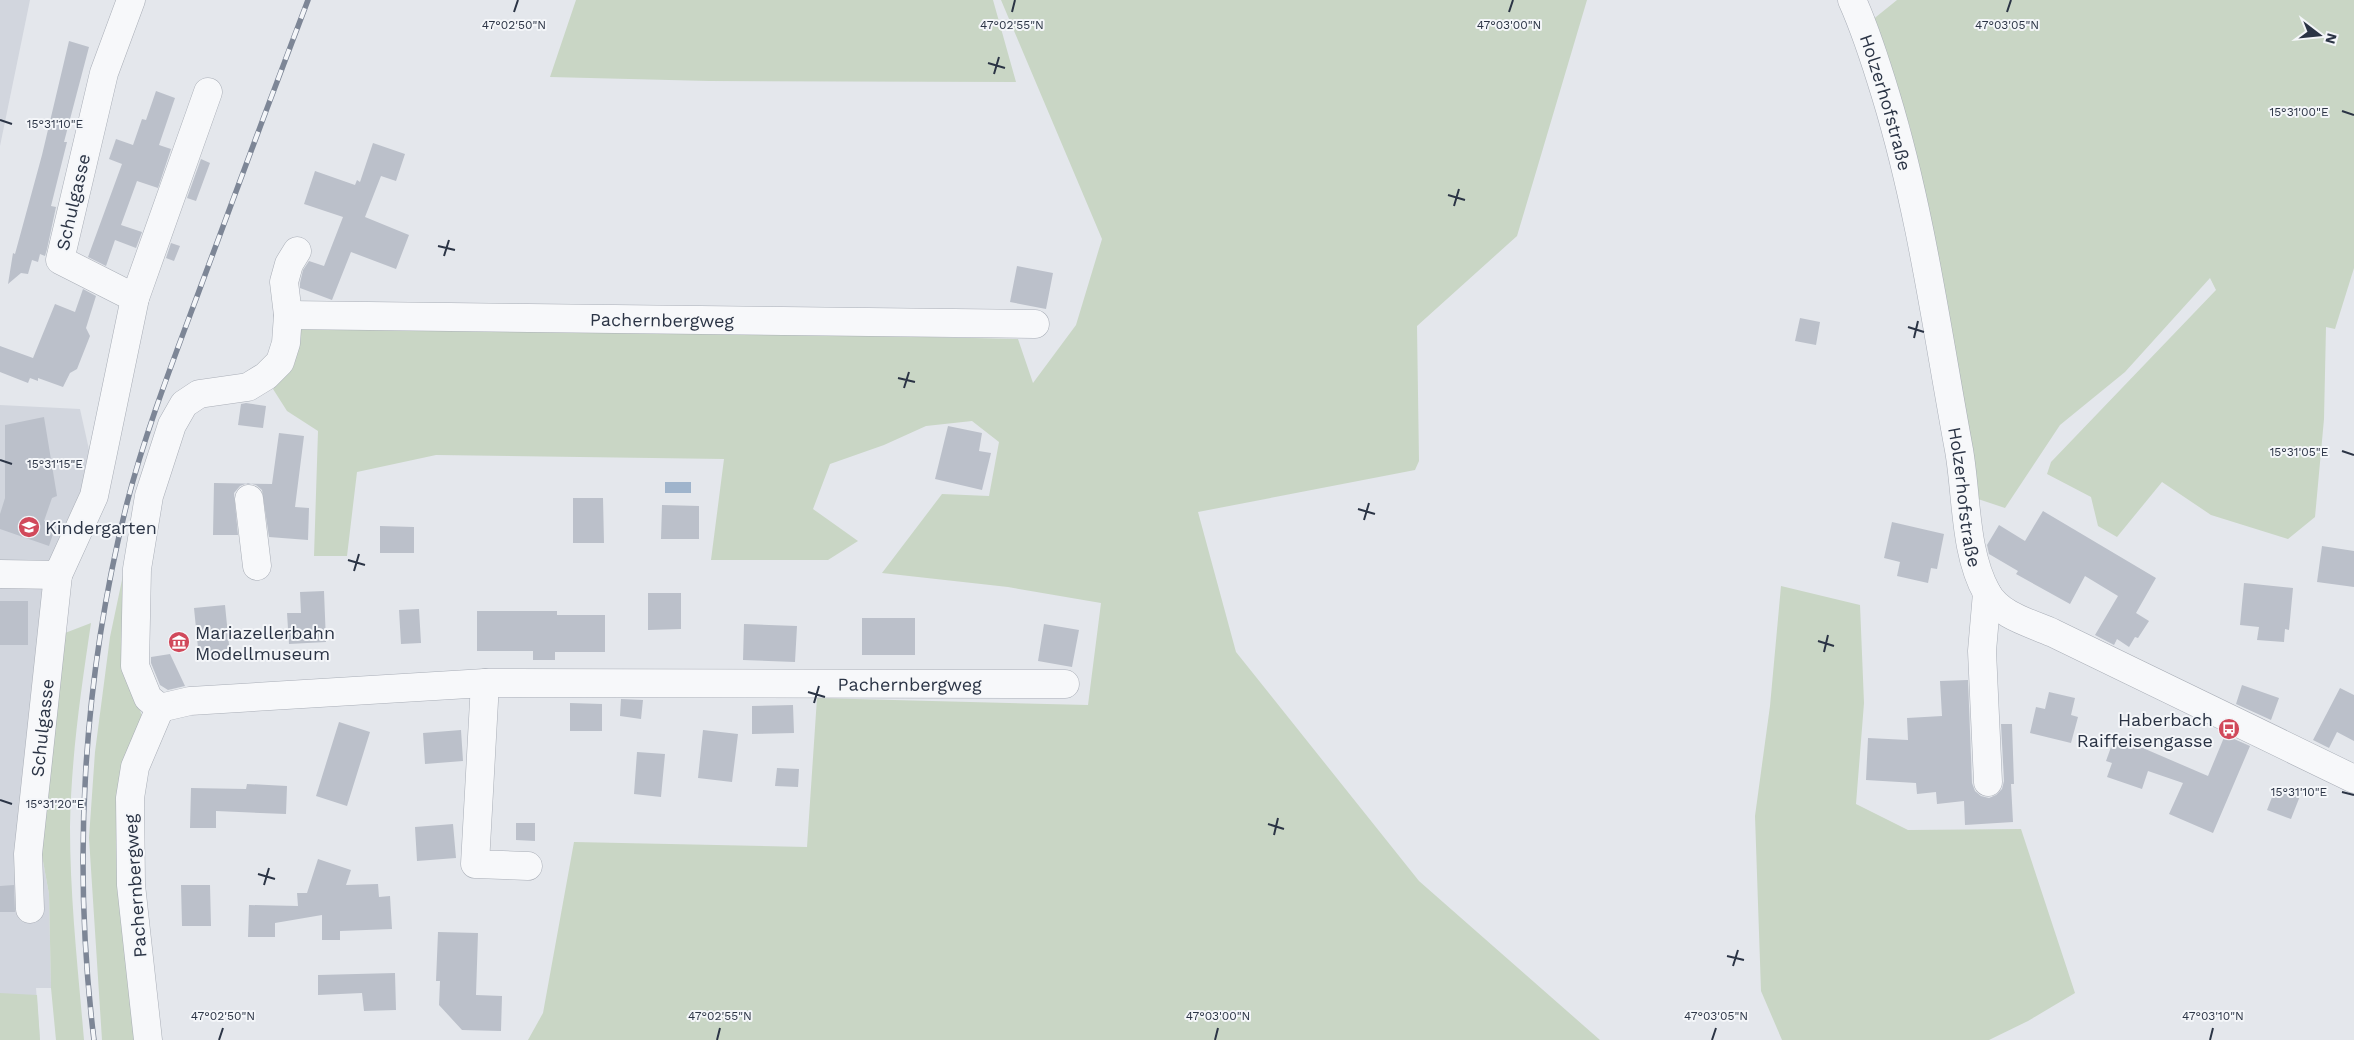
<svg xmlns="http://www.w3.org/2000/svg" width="2354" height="1040" font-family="'Work Sans',sans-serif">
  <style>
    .built { fill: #d2d6de }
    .green { fill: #c9d6c5 }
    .water { fill: #9fb4cc }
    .building { fill: #bbc0ca }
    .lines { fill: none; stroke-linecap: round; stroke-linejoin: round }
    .minor-casing { stroke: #a9aeb7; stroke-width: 29 }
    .minor { stroke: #f7f8fa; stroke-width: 28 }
    .rail-casing { stroke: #7d8696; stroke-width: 5.5 }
    .rail { stroke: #f4f6f9; stroke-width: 4; stroke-dasharray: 11; stroke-linecap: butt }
    .ticks { fill: none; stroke: #2b3445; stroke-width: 2 }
    .labels { text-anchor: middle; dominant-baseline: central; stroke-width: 4; stroke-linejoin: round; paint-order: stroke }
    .street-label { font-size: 18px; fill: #2b3445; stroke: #f4f6f9 }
    .poi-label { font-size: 18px; fill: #2b3445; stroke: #f4f6f9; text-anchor: start }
    .ticks-label { font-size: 12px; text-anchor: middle; fill: #2b3445; stroke: #f4f6f9; stroke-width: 4; stroke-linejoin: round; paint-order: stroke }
  </style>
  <rect width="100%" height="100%" fill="#e4e7ec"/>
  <path class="built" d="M0,0H30L0,146Z
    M0,405L80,409L100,499L71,579L41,850L49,894L51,988H36L40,1040H0Z"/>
  <path class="green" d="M576,0H993L1016,82L709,81L550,77Z
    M1001,0H1587L1517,236L1417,326L1419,461L1415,470L1198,512L1236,652L1419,881L1600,1040H528L543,1013L574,842L807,847L817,698L1088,705L1101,603L1008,587L882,573L942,494L989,496L999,442L972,421L926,426L884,445L830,464L813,509L858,541L828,560H711L724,459L436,455L357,472L347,556H314L318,431L287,411L273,389L294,365L303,320L427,326L1018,339L1033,383L1076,325L1102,239Z
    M1897,0H2354V268L2335,329L2326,327L2324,419L2315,517L2288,539L2211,515L2162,482L2117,537L2098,526L2091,497L2047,474L2051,462L2216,290L2210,278L2125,372L2060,425L2005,508L1975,498L1910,127L1871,21Z
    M142,485L130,681L143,719L141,1040H102L89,838L95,752L110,637Z
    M1781,586L1860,605L1864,703L1856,804L1908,830L2021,829L2075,993L2028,1021L1989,1040H1782L1761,991L1755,816L1770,706Z
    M91,623C81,690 71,759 70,827C70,898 78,969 84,1040H56L51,988L49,894L41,850L65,633Z
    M0,993L37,995L40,1040H0Z"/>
  <path class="water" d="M665,482H691V493H665Z"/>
  <path class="building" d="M69,41L89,47L64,142H67L51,206L56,207L47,249L45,256L40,254L38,262L32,260L28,274L21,273L8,284L13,253L15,254L42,155Z
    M156,91L175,98L159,145L171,149L158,188L137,181L121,225L142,232L136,248L115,240L106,266L88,257L122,164L109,159L116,139L133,145L142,119L146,120Z
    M373,143L405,154L396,181L381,176L365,217L409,235L396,269L351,252L332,300L300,288V283L303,270L309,261L324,266L343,217L304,204L315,171L355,185L357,180L360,182Z
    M201,159L210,163L196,201L187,198Z
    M171,243L180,246L174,261L166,258Z
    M1017,266L1053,273L1046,309L1010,302Z
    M83,289L96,296L86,328L90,336L77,369L70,373L63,387L38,378V381L30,378L28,383L0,372V346L33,358L55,304L75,312Z
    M1800,318L1820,322L1816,345L1795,341Z
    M246,403L266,406L263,428L238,425L241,404Z
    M44,417L57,496L52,498L44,521L56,525L49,546L0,529V514L5,498V425Z
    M948,426L982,433L979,451L991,453L982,490L935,479Z
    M279,433L304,436L295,507L309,508L308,540L269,537L262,490L256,485L248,483L240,486L234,493L238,535H213L214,483L272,484Z
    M573,498H603L604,543H573Z
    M662,505L699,506V539H661Z
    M2043,511L2156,578L2136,613L2149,621L2138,638L2135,637L2129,647L2117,639L2114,645L2095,635L2118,596L2085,576L2070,604L2016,574L2018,571L1989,554L1987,545L1999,525L2025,541Z
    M1892,522L1944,534L1937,569L1931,568L1928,583L1897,576L1900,562L1884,558Z
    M380,526L414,527V553H380Z
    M2322,546L2354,551V587L2317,582Z
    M2244,583L2293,588L2289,630L2285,629L2284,642L2257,640L2259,627L2240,625Z
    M324,591L326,642L289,644L287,613H301L300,592Z
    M648,593H681V629L648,630Z
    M0,601H28V645H0Z
    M225,605L230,655L199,658L194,608Z
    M419,609L421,643L401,644L399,610Z
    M477,611H557V615H605V652H555V660H533V651H477Z
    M862,618H915V655H862Z
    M744,624L797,626L795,662L743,660Z
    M1044,624L1079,630L1072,667L1038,661Z
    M170,654L185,686L168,690L160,685L151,663V657Z
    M1968,680L1972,783L1975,791L1981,796L1989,798L1996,795L2002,789L2004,781L2001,724H2012L2014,784H2011L2013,822L1965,825L1964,801L1937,804L1936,792L1917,794L1916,783L1866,780L1868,738L1908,740L1907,718L1942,716L1940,681Z
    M2242,685L2279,698L2271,720L2236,704Z
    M2340,688L2354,695V741L2337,732L2329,748L2313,740Z
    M2049,692L2075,698L2071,715L2078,717L2071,743L2030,733L2036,707L2045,709Z
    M621,699L643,700L641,719L620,716Z
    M570,703L602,704V731H570Z
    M793,705L794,733L752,734V706Z
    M339,722L370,732L347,806L316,796Z
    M461,730L463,761L425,764L423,733Z
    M703,730L738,734L732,782L698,778Z
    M2225,735L2250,746L2213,833L2169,814L2183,783L2148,771L2142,789L2107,777L2112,763L2106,761L2115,736L2208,776Z
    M637,752L665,754L661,797L634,794Z
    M777,768L799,769L798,787L775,786Z
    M247,784L287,786L286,814L216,811V828H190L191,788L246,789Z
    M2276,787L2300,796L2291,819L2267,810Z
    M516,823H535V841L516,840Z
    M453,824L456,858L417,861L415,827Z
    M318,859L351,870L346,885L378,884L379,897L390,896L392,929L340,931V940H322V915L275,923V937H248L249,905L298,906L297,893H307Z
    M14,885L15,912H0V886Z
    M181,885H210L211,926H182Z
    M438,932L478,933L476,995L502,996L501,1031L462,1030L439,1005L440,981H436Z
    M395,973L396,1010L364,1011L362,993L318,995V975Z"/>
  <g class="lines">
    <g class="minor-casing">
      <g id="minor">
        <path d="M131,0L104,73L60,260L135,298"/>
        <path id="s1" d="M1852,0C1866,31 1876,63 1886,96C1921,211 1937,331 1959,450C1967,496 1964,552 1987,593C2000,616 2031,623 2053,633L2354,779"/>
        <path id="s2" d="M288,315L1035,324"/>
        <path d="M249,499L257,566"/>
        <path d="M0,574L58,575L94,496L135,298L208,92"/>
        <path d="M1987,593L1982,651L1988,782"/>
        <path d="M485,683L475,864L528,866"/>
        <path id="s3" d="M160,708L190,701L485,683L1065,684"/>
        <path d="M160,708L148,698L135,666L137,569L149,496L172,425L184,404L199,394L248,387L266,376L280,362L286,343L288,315L284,282L289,264L297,251"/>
        <path id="s4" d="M30,909L28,854L58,575"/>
        <path d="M148,1040L131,885L130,798L135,767L160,708"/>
      </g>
    </g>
    <use href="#minor" class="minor"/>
    <g class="rail-casing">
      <path id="rail" d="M94,1040C72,861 83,678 127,503C146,429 175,356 202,283C237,189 272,94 308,0"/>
    </g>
    <use href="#rail" class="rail"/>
  </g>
  <path class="ticks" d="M514,12L518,0M1012,12L1015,0M1509,12L1513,0M2007,12L2011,0M988,63L1005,68M994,74L999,57M2342,111L2354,115M0,120L12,124M1448,195L1465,200M1454,206L1459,189M438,246L455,250M444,256L449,240M1908,327L1924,332M1914,338L1918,321M898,378L915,382M904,388L909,372M2342,451L2354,455M0,460L12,464M1358,509L1375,514M1364,520L1369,503M348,560L365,565M354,571L359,554M1818,641L1834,646M1824,652L1828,635M808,692L825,697M814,703L819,686M2342,792L2354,795M0,800L12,804M1268,824L1284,829M1274,835L1278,818M258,874L275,879M264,885L269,868M1727,956L1744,960M1733,966L1738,950M219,1040L223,1028M717,1040L720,1028M1215,1040L1218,1028M1712,1040L1716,1028M2210,1040L2213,1028"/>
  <defs>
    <g id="school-disc" transform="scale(1.125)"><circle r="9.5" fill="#d1495b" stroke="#f4f6f9"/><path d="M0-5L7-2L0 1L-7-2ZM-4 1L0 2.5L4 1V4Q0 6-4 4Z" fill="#fff"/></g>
    <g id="museum-disc" transform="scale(1.125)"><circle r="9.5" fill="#d1495b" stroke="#f4f6f9"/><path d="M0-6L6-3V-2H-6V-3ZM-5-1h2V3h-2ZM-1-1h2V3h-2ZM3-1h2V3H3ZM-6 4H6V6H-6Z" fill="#fff"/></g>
    <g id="bus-disc" transform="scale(1.125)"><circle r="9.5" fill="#d1495b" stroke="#f4f6f9"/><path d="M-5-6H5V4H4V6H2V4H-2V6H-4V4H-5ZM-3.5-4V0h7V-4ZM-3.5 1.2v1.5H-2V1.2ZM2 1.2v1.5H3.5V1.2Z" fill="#fff"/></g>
  </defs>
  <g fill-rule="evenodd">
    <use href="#school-disc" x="29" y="527"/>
    <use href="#museum-disc" x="179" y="642"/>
    <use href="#bus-disc" x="2229" y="729"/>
  </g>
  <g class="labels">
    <g class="street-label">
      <text stroke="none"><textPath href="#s1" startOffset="108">Holzerhofstraße</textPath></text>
      <text transform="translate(73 202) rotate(-77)">Schulgasse</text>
      <text stroke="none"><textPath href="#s2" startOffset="374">Pachernbergweg</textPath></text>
      <text stroke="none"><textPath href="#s1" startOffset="511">Holzerhofstraße</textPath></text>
      <text stroke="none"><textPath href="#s3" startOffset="751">Pachernbergweg</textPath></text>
      <text stroke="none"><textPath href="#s4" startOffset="182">Schulgasse</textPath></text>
      <text transform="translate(135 886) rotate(-94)">Pachernbergweg</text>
    </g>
    <g class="poi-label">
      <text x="45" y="527">Kindergarten</text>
      <text x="195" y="632">Mariazellerbahn<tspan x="195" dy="21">Modellmuseum</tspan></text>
      <text x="2213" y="719" text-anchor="end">Haberbach<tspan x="2213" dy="21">Raiffeisengasse</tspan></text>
    </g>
  </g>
  <g class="ticks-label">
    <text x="514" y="29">47°02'50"N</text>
    <text x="1012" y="29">47°02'55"N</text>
    <text x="1509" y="29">47°03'00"N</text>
    <text x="2007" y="29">47°03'05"N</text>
    <text x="2299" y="116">15°31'00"E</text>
    <text x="55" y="128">15°31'10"E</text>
    <text x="2299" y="456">15°31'05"E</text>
    <text x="55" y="468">15°31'15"E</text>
    <text x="2299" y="796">15°31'10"E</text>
    <text x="55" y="808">15°31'20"E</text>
    <text x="223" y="1020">47°02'50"N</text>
    <text x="720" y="1020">47°02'55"N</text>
    <text x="1218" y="1020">47°03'00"N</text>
    <text x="1716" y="1020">47°03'05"N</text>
    <text x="2213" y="1020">47°03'10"N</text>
  </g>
  <g transform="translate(2319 35) rotate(106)" stroke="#f4f6f9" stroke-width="4" paint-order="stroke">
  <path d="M0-4L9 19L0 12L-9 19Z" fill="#2b3445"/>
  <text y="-8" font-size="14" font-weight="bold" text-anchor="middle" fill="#2b3445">N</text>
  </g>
</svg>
